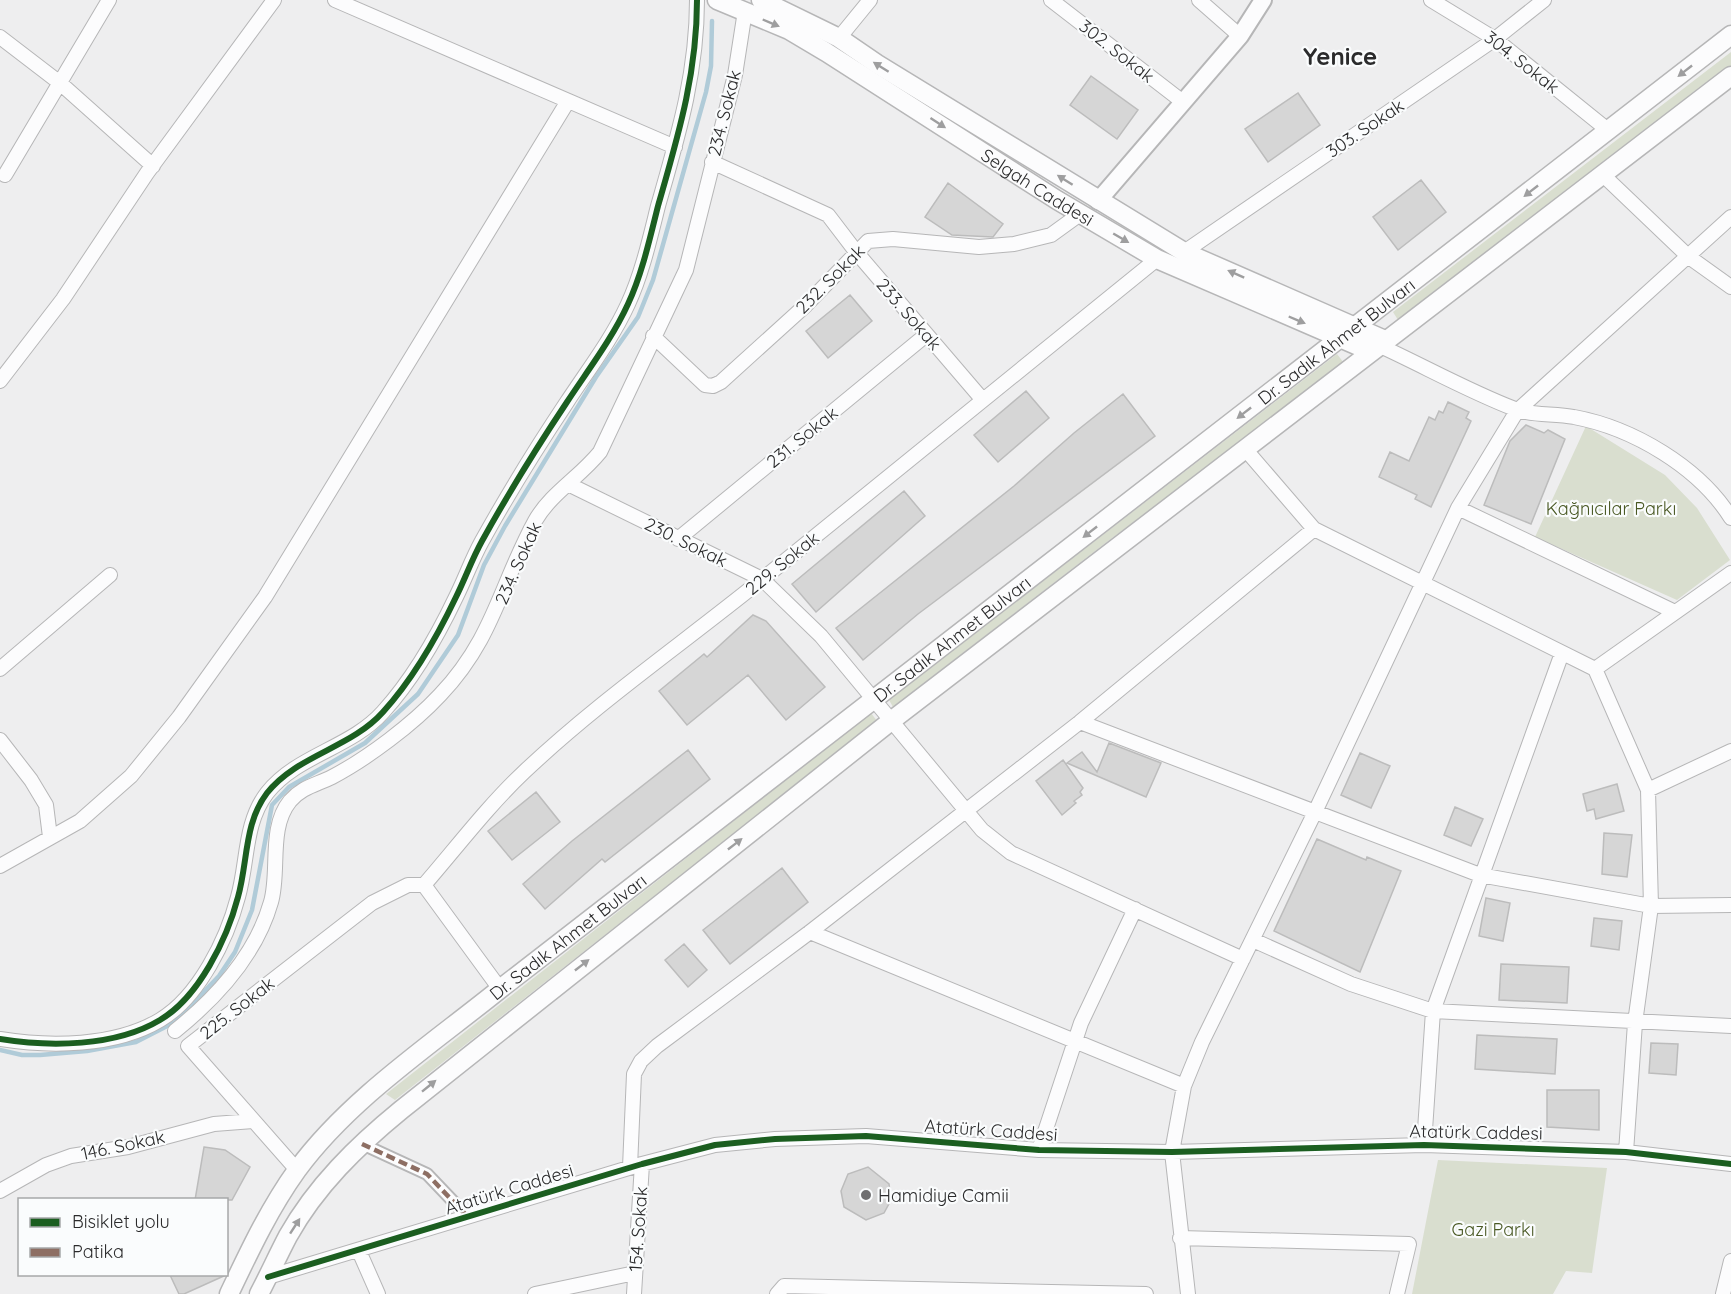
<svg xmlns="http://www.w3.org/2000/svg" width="1731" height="1294" font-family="Quicksand,sans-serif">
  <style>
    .green { fill: #d9decf }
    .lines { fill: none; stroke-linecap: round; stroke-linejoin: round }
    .stream { stroke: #b0cbd8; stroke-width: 4.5 }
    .building { fill: #d6d6d6; stroke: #bcbcbc; stroke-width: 1.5 }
    .pedestrian-casing { stroke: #b6b6b7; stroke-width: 14 }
    .minor-casing { stroke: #b6b6b7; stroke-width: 16 }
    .tertiary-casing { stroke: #b6b6b7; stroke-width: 20 }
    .secondary-casing { stroke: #b6b6b7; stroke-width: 21 }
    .pedestrian { stroke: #fcfcfd; stroke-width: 10 }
    .minor { stroke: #fcfcfd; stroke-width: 14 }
    .tertiary { stroke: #fcfcfd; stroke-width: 16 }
    .secondary { stroke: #fcfcfd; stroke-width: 18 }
    .quiet { stroke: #8d6e63; stroke-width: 4.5; stroke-dasharray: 9 4.5; stroke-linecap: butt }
    .cycleway-casing { stroke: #fafcfd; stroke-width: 10 }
    .cycleway { stroke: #1b5e20; stroke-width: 6 }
    .oneway { fill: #9e9e9f }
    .poi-dot { fill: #6f6f70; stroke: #fafcfd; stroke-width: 2 }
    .labels { text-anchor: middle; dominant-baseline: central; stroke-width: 4.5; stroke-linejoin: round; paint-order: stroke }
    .street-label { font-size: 18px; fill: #2b2b2c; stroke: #fafcfd }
    .park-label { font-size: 18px; fill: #495823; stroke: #fafcfd }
    .poi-label { font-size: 18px; fill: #2b2b2c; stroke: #fafcfd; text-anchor: start }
    .district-label { font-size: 24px; font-weight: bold; fill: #2b2b2c; stroke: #fafcfd }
  </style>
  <rect width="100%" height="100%" fill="#eeeeef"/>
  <path class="green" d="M1731,52V68L1398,320L1393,312Z
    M1337,354L1347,367L1112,538L893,707L889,700Z
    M1586,426L1665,475L1697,508L1730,560L1677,600L1535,537Z
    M871,713L877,721L395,1100L386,1094Z
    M1438,1160L1607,1168L1592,1273L1566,1271L1553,1294H1412Z"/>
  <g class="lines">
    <path class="stream" d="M0,1050L22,1055H40L87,1051L136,1042L175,1022L219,976L235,952L252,910L272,805L289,787L365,743L418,694L458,635L484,565L505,526L596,377L638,317L653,280L706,92L711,66L712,21"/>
  </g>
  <path class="building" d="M1091,76L1138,110L1117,139L1070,105Z
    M1298,93L1320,125L1268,162L1245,129Z
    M1421,180L1446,212L1398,250L1373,217Z
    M948,183L1003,224L993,237L952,235L925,217Z
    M850,295L872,321L828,358L806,331Z
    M1026,391L1049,418L998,462L974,435Z
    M1123,394L1155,436L918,614L863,660L836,628L1014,486L1074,433Z
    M1448,402L1469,412L1466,418L1471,421L1431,507L1415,499L1417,495L1379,477L1390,452L1409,461L1429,417L1435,420L1439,411L1443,413Z
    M1526,425L1544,433L1548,430L1565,439L1531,524L1484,505L1510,441Z
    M904,491L925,516L816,612L792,584Z
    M753,615L766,621L825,687L786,720L748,675L687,725L659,691L704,654L707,657Z
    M1109,743L1161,763L1146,797L1067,763L1082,752L1097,772Z
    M688,750L710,779L605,862L602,859L545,909L523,884L572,841Z
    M1360,753L1390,766L1371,808L1341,795Z
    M1063,760L1083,788L1080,792L1082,795L1074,801L1076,803L1062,815L1036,781Z
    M1617,784L1624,811L1596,819L1594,809L1587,811L1583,794Z
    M536,792L560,822L512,860L488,831Z
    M1455,807L1483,819L1471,846L1444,835Z
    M1604,833L1632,835L1627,877L1602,874Z
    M1317,839L1366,860L1367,857L1401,871L1360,972L1274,931Z
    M782,868L808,902L730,964L703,930Z
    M1486,898L1510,903L1503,941L1479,936Z
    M1594,918L1622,921L1619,950L1591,946Z
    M684,944L707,970L688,987L665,960Z
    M1501,964L1569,967L1567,1003L1499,1000Z
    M1477,1035L1557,1039L1555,1074L1475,1069Z
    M1651,1043L1678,1044L1676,1075L1649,1073Z
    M1547,1090H1599V1130L1547,1127Z
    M204,1147L225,1150L250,1167L232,1200H195Z
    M868,1167L889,1184L891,1200L884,1213L866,1220L844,1207L841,1191L848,1174Z
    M170,1275H226L184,1294H179Z"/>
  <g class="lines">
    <g class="pedestrian-casing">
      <path id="pedestrian" d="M362,1144L427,1174L468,1217"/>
    </g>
    <g class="minor-casing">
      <path id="minor" d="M335,0L675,147
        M1051,0L1183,102
        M1199,0L1240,36
        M1431,0L1495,39L1609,131
        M0,37L60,83L153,166
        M839,38L870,0
        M712,162L828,215L857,253L982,399
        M5,175L109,0
        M1603,175L1689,257L1731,287
        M1184,252L1495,39L1544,0
        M653,336L705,385L713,386L721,382L806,305L868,241L893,239L979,247L1014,244L1051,235L1080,214
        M1378,345C1424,366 1468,391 1515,409C1532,416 1555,413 1574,417C1633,428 1699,467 1731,518
        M0,381L63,299L147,173L274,0
        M568,484L762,579L821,636L982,830L1011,853L1243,959
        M1458,508L1675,612
        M678,539L926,335
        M0,669L110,575
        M1595,669L1731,573
        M1080,722L1480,875L1651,906L1648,790L1595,669L1314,529L1246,450
        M0,740L31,780L46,805L50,837
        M1648,790L1731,751
        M0,866L80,821L131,776L179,717L265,597L568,101
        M424,885C457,847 487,807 524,772C599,701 685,642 765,577C896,471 1026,364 1157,259
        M424,885L500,989
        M810,932L1184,1086
        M1253,940L1351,984L1433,1011L1731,1026
        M175,1031C216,998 256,955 271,902C280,871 268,828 290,801C302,787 316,785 332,777C368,758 413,724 440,695C494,638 500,585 535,521C551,493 580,477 600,452L686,270L735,75L745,11
        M0,1039C49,1047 115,1047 160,1020C199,997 227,939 238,897C248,862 244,823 267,793C297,755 351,748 383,712C413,679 437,637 456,597C465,579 472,559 482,541C508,494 537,447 567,402C588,370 612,339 628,304C642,274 650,238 658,206C678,136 697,74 697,0
        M1424,1145L1433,1011L1562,653
        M1039,1150L1081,1023L1135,909
        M1626,1152L1635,1023L1651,906L1731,905
        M630,1167L634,1074L641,1061L657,1046L810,932L1080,722L1314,529
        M297,1170L188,1046L372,903L408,885H424
        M0,1191L46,1165L71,1156L128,1147L214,1124L253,1121
        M1180,1238L1409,1244L1397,1294
        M359,1251L378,1294
        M268,1277L642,1164L715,1145L775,1139L866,1136L1039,1150L1172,1152L1424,1145L1626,1152L1731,1164
        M535,1294L635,1273
        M634,1294L642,1164
        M777,1294L784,1286L1146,1294
        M1188,1294L1172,1152L1184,1086L1202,1042L1315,812L1458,508L1517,411L1731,217
        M1723,1294L1731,1261"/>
    </g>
    <g class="tertiary-casing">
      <path id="tertiary" d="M1098,201L1240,36L1263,0"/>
    </g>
    <g class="secondary-casing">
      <g id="secondary">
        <path id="s1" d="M717,0L789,30L826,52L1057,200L1157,259L1370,351"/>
        <path d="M761,0L839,38L877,64L1184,252L1385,340"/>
        <path id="s2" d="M229,1294C249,1252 269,1209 297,1170C349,1099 432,1044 500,989L1731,35"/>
        <path d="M259,1294C269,1275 278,1255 288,1236C316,1186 357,1146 401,1110L891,721L1731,76"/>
      </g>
    </g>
    <use href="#pedestrian" class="pedestrian"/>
    <use href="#minor" class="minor"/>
    <use href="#tertiary" class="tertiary"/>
    <use href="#secondary" class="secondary"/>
    <path class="quiet" d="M362,1144L427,1174L468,1217"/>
    <g class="cycleway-casing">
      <path id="cycleway" d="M0,1039C49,1047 115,1047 160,1020C199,997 227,939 238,897C248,862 244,823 267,793C297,755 351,748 383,712C413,679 437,637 456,597C465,579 472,559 482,541C508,494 537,447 567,402C588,370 612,339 628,304C642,274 650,238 658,206C678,136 697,74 697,0
        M268,1277L642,1164L715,1145L775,1139L866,1136L1039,1150L1172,1152L1424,1145L1626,1152L1731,1164"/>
    </g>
    <use href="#cycleway" class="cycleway"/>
  </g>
  <defs><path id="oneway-solid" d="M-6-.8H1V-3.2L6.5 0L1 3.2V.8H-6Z" transform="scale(1.5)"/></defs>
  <g class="oneway">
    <use href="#oneway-solid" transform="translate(771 23) rotate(23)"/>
    <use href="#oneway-solid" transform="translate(881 67) rotate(-148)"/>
    <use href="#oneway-solid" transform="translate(1685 71) rotate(142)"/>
    <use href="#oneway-solid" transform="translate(938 123) rotate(33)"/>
    <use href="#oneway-solid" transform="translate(1065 180) rotate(-148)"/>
    <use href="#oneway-solid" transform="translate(1531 191) rotate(142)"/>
    <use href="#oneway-solid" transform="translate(1121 238) rotate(30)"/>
    <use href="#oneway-solid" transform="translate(1236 274) rotate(-156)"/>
    <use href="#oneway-solid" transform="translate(1297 320) rotate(23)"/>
    <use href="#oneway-solid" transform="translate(1244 413) rotate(142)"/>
    <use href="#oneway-solid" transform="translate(1090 532) rotate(142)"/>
    <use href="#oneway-solid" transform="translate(735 844) rotate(-38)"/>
    <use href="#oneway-solid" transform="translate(582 965) rotate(-38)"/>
    <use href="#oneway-solid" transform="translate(429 1086) rotate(-39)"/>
    <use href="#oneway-solid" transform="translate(295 1226) rotate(-57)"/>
  </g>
  <circle class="poi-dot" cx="866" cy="1195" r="6"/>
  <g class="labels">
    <g class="street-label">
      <text transform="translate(1117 51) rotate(38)">302. Sokak</text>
      <text transform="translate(1522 62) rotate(38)">304. Sokak</text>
      <text transform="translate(724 113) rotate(-76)">234. Sokak</text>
      <text transform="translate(1365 128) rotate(-34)">303. Sokak</text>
      <text stroke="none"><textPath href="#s1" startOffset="372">Selgah Caddesi</textPath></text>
      <text transform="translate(830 279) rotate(-45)">232. Sokak</text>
      <text transform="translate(909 314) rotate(49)">233. Sokak</text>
      <text stroke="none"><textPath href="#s2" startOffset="1472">Dr. Sadık Ahmet Bulvarı</textPath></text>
      <text transform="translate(802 437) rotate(-39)">231. Sokak</text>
      <text transform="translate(686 542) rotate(26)">230. Sokak</text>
      <text transform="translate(518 563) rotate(-66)">234. Sokak</text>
      <text transform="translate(782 563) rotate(-39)">229. Sokak</text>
      <text stroke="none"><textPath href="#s2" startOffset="986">Dr. Sadık Ahmet Bulvarı</textPath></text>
      <text stroke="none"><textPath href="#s2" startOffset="500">Dr. Sadık Ahmet Bulvarı</textPath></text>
      <text transform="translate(237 1008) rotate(-38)">225. Sokak</text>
      <text transform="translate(991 1130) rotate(4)">Atatürk Caddesi</text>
      <text transform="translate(1476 1132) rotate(1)">Atatürk Caddesi</text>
      <text transform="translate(123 1145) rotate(-12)">146. Sokak</text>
      <text transform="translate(509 1189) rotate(-17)">Atatürk Caddesi</text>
      <text transform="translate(638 1229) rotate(-86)">154. Sokak</text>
    </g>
    <g class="park-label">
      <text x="1611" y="508">Kağnıcılar Parkı</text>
      <text x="1493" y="1229">Gazi Parkı</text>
    </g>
    <g class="poi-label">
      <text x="878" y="1195">Hamidiye Camii</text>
    </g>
    <g class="district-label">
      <text x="1340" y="56">Yenice</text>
    </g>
  </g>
  <rect x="18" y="1198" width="210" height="78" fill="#fafcfd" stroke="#a7a8a9" stroke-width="1.5"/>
  <rect x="30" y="1218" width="30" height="9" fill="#1b5e20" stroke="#a7a8a9" stroke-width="1.5"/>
  <text x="72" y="1228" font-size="18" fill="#2b2b2c">Bisiklet yolu</text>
  <rect x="30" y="1248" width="30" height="9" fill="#8d6e63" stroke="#a7a8a9" stroke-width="1.5"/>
  <text x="72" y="1258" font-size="18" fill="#2b2b2c">Patika</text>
</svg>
